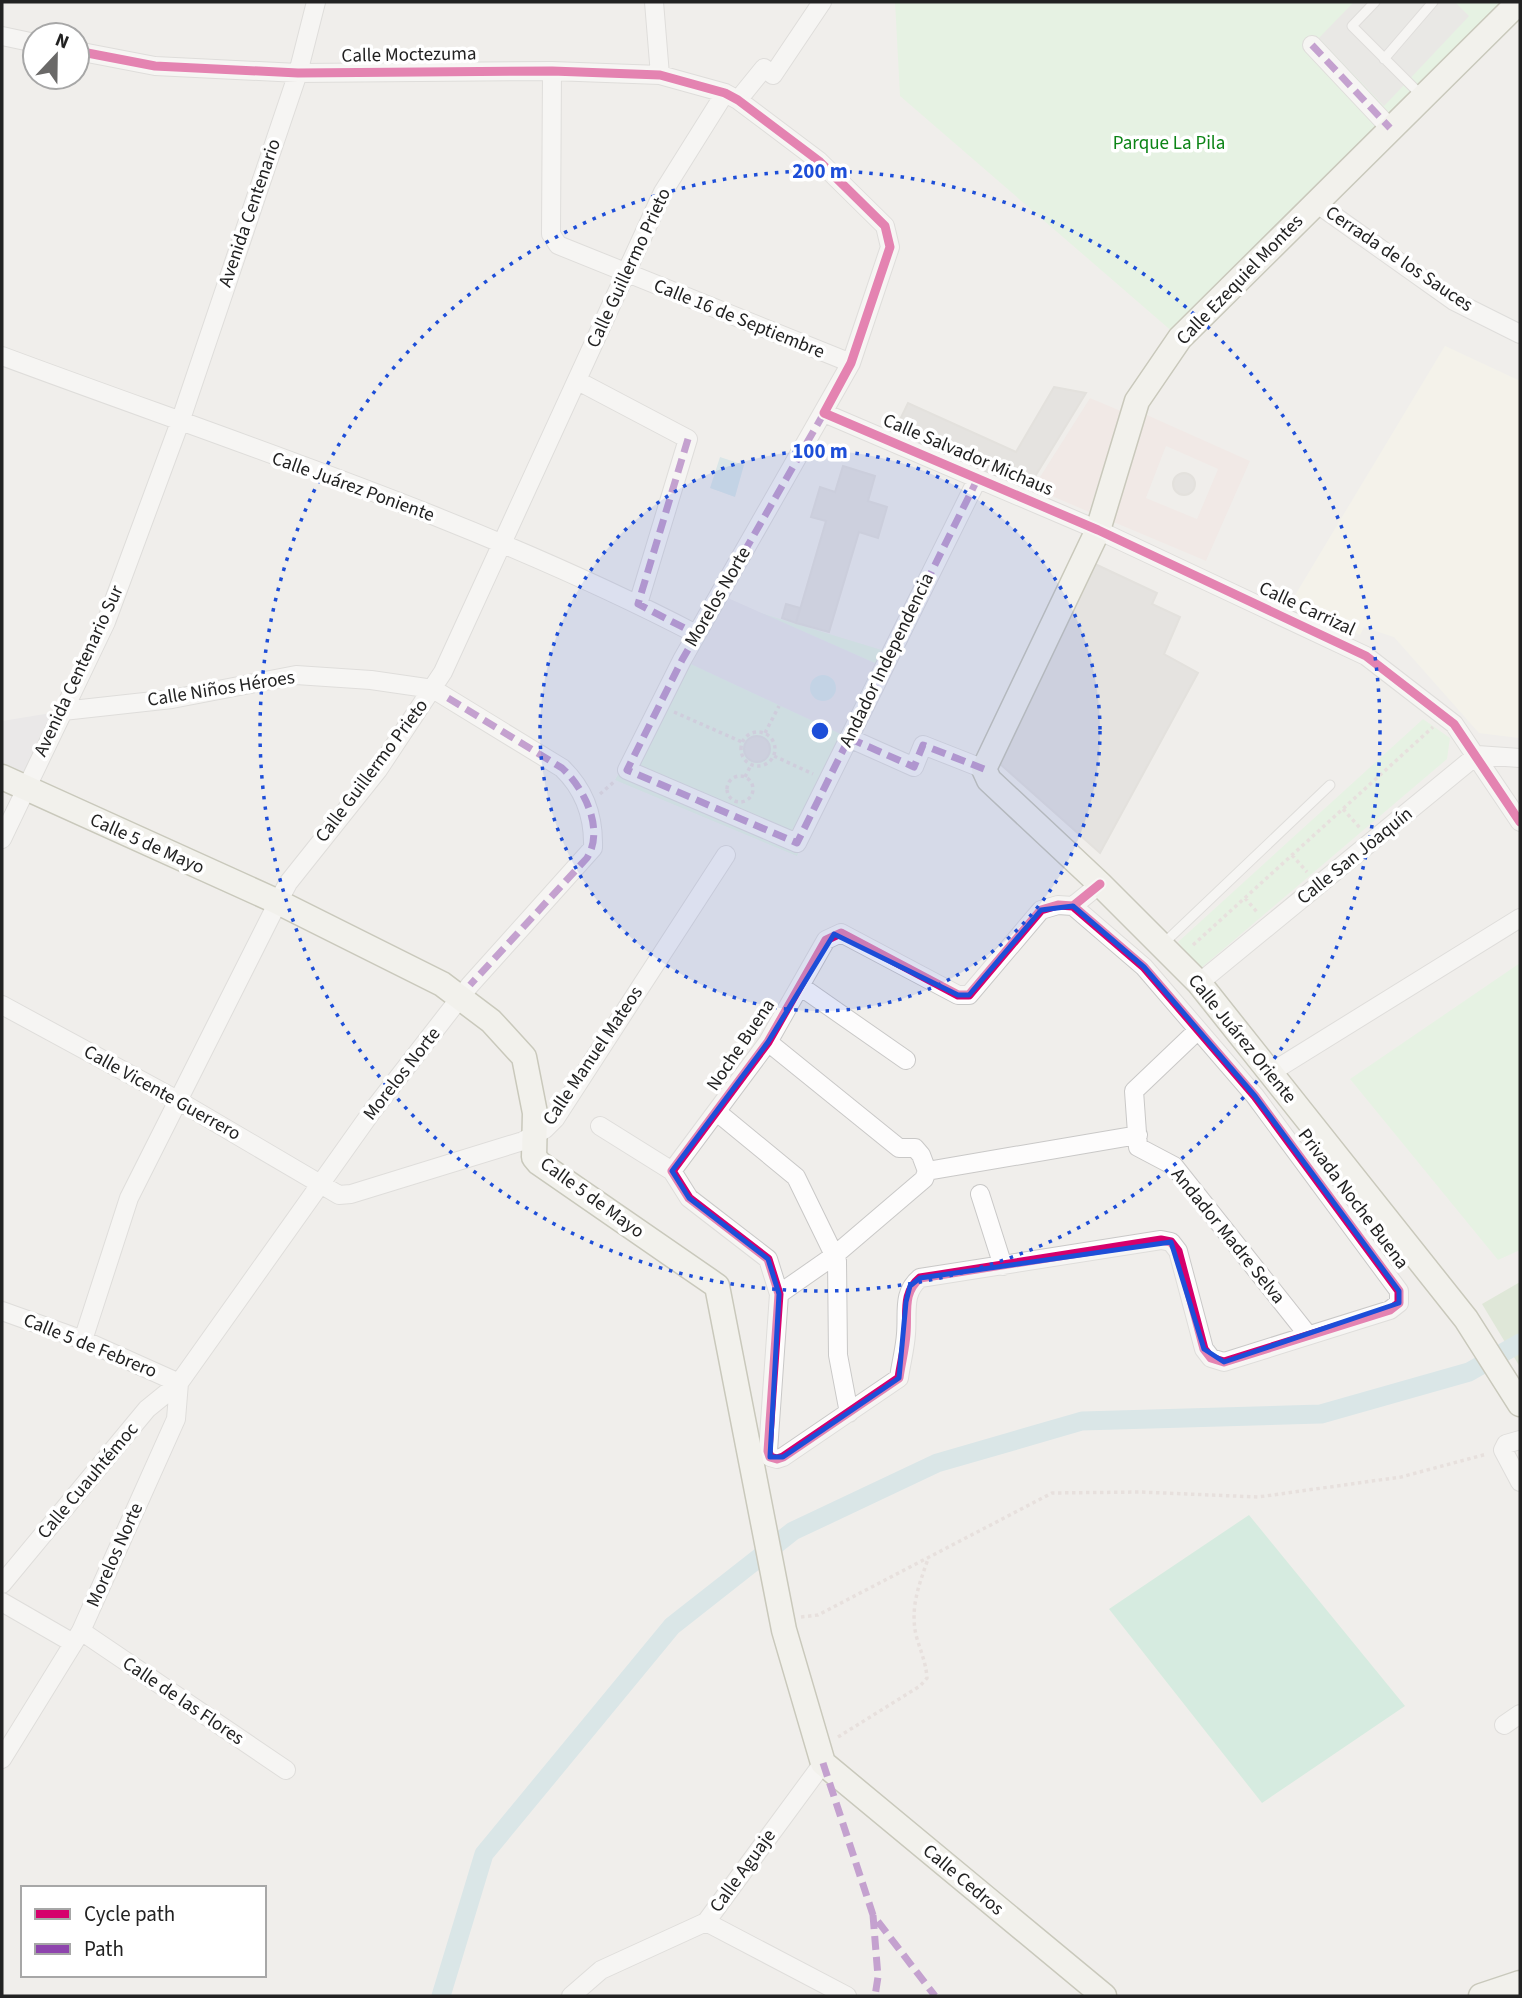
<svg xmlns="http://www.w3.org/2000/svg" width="1522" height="1998" font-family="'Source Sans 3',sans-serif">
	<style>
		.commercial { fill: #f1e3e1; fill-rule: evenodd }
		.education { fill: #f8f7e8 }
		.forest { fill: #cbdec1 }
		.park { fill: #daf5da }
		.pitch { fill: #b7e6d2 }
		.parking { fill: #e0dfde }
		.plaza { fill: #e2e1e5 }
		.water { fill: #bfdbe3 }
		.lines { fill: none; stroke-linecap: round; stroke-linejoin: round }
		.canal { stroke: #bfdbe3; stroke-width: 19 }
		.building { fill: #d7d4d2; stroke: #d3d0cc; stroke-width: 2 }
		.lane-casing { stroke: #c9c8c7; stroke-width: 11 }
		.street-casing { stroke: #c9c8c7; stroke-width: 20 }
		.secondary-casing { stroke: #999a82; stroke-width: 27 }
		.path { stroke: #dccecd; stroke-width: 3.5; stroke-dasharray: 3.5 3.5; stroke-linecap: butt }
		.lane { stroke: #fdfcfc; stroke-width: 9 }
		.street { stroke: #fdfcfc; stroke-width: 18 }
		.secondary { stroke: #f4f4ed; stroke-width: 24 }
		.quiet { stroke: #8e44ad; stroke-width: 7; stroke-dasharray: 14 7; stroke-linecap: butt }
		.cycleway-casing { stroke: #fff; stroke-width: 13 }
		.cycleway { stroke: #d6006c; stroke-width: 9 }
		.marked { fill: none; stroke: #1d4ed8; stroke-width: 5; stroke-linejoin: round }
		.ring { fill: none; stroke: #1d4ed8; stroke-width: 3.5; stroke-dasharray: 3.5 7 }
		.labels { text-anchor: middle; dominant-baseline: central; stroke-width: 7; stroke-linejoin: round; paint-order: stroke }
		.street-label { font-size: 19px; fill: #222; stroke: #fff }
		.park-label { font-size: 19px; fill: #0c8416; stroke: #fff }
		.centre { fill: #1d4ed8; stroke: #fff; stroke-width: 3.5 }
		.ring-label { font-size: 21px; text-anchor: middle; font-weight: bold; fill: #1d4ed8; stroke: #fff; stroke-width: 7; stroke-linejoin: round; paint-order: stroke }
	</style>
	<rect width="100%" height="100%" fill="#f0eeeb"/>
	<path class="commercial" d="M1090 398 1121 411 1089 512 1033 488Z
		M1147 415 1250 461 1206 561 1111 521ZM1166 446 1218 469 1197 519 1146 498Z"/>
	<path class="education" d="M1445 346 1520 381V738L1479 733 1394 637 1364 627 1360 635 1294 597Z"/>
	<path class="forest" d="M1520 1282V1367L1482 1304Z"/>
	<path class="park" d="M895 2H1507L1175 334 900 96Z
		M718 600 885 651 797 856 615 780Z
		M1423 719 1450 738 1447 759 1200 969 1178 942Z
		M1520 963V1250L1498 1260 1350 1079Z"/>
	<path class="pitch" d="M1249 1515 1405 1706 1262 1803 1109 1609Z"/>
	<path class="parking" d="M1354 2H1455L1469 16 1384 106 1319 38Z"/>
	<path class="plaza" d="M719 594 884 667 849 738 682 660Z
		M63 711 24 787 2 776V721Z"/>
	<path class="water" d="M720 457 744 465 735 497 710 488Z
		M810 688a13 13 0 1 1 26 0a13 13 0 1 1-26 0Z"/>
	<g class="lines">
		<path class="canal" d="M441 1996 484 1854 672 1626 793 1531 937 1463 1082 1421 1321 1414 1469 1372 1520 1343"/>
	</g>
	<path class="building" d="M1054 387 1086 393 1028 488 893 434 908 403 1016 452Z
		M843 466 875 476 868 501 887 507 878 538 859 532 829 632 796 623 826 521 811 517 820 487 835 492Z
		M1173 484a11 11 0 1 1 22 0a11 11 0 1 1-22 0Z
		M1095 564 1157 593 1152 604 1180 617 1164 654 1198 673 1100 853 999 763Z
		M786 604 800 608 796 623 782 618Z
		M744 749a13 13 0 1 1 26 0a13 13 0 1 1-26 0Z"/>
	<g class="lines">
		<g class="lane-casing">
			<path id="lane" d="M1375 2 1352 26 1421 95
				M1384 59 1433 2
				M1163 944 1330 785"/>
		</g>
		<g class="street-casing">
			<path id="street" d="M654 2 660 75
				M2 36 35 43
				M1312 45 1390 128
				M77 51 155 66 298 73 552 71 660 75 725 93 738 100 819 161 885 226 890 247 851 363 682 660 627 770 797 843 978 478
				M552 71 551 234 558 245 851 363
				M738 100 764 68 773 75 822 2
				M1316 203 1454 301 1520 334
				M2 356C233 442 477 520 696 634
				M578 381 688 439 638 604
				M824 413 1098 530 1366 656 1454 724 1520 822
				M849 738 914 767 923 745 984 769
				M2 839 106 622 180 422 298 73 316 2
				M1073 906 1144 967 1255 1096 1399 1291V1303L1390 1310 1224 1362 1211 1358 1204 1349 1178 1251 1171 1242 1161 1240 920 1278C902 1293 908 1312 906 1334 905 1349 901 1363 899 1378L783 1457 777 1459 770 1457 768 1451 779 1294 768 1259 689 1198 672 1171 768 1042 826 940 841 933 958 995H969L1041 910 1058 905 1073 906 1100 884
				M1199 983 1477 755 1520 758
				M800 986 906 1060
				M2 1005 179 1101 339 1195 351 1194 523 1141 545 1129 555 1119 726 855
				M1198 1030 1134 1091 1138 1147 1174 1166 1308 1335
				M768 1042 899 1148H915L921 1155 927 1171
				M1270 1073 1520 918
				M717 1112 796 1177 837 1261 838 1355 849 1413
				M600 1126 672 1171
				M927 1171 1138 1135
				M980 1194 1003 1266
				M779 1294 835 1255 924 1179 927 1171
				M2 1311 83 1340 179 1383
				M83 1340 129 1198 278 902 288 883 378 770 443 672 663 192 725 93
				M1520 1440 1506 1444 1503 1450 1520 1482
				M2 1584 147 1409 179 1383
				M2 1602 73 1643
				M81 1631 286 1770
				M1504 1725 1520 1714
				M2 1759 81 1631 176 1419 179 1383 373 1110 470 985 593 848C594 817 585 790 562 768L433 689 371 680 296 675 172 699 63 711
				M706 1922 847 1996
				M571 1996 601 1970 706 1922 823 1763"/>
		</g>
		<g class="secondary-casing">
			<path id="secondary" d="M1513 2V8L1180 338 1137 401 1098 530 984 769 989 780 1100 884 1199 983 1466 1319 1520 1404
				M2 777 278 902 442 984 491 1021 524 1057 535 1113 534 1157 539 1163 717 1286 784 1630 823 1763 1104 1996
				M1481 1996 1520 1983"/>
		</g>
		<path class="path" d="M674 712 742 742
			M741 749a17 17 0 1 1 34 0a17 17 0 1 1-34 0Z
			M765 733 779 706
			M774 756 813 774
			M727 789a13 13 0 1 1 26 0a13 13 0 1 1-26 0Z
			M745 777 751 765
			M600 794 615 781
			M1343 809 1360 828
			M1292 855 1307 872
			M1245 898 1257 912
			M1193 945 1433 727
			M801 1617 818 1615 1052 1493 1140 1492 1258 1497 1401 1477 1487 1454
			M838 1737 920 1686 927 1678C926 1662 920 1650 916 1635 910 1607 919 1585 928 1559"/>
		<use href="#lane" class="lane"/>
		<use href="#street" class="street"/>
		<use href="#secondary" class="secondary"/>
		<path class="quiet" d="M1312 45 1390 128
			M824 413 682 660 627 770 797 843 978 478
			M688 439 638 604 696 634
			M448 698 562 768C584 788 605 829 587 858L470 985
			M849 738 914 767 923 745 984 769
			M823 1763 873 1915 935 1996
			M873 1915 878 1977 875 1996"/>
		<g class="cycleway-casing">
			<path id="cycleway" d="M77 51 155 66 298 73 552 71 660 75 725 93 738 100 819 161 885 226 890 247 851 363 824 413 1098 530 1366 656 1454 724 1520 822
				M1073 906 1144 967 1255 1096 1399 1291V1303L1390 1310 1224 1362 1211 1358 1204 1349 1178 1251 1171 1242 1161 1240 920 1278C902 1293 908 1312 906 1334 905 1349 901 1363 899 1378L783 1457 777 1459 770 1457 768 1451 779 1294 768 1259 689 1198 672 1171 768 1042 826 940 841 933 958 995H969L1041 910 1058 905 1073 906 1100 884"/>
		</g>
		<use href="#cycleway" class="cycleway"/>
	</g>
	<path d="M0 0H1522V1998H0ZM1073 906 1144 967 1255 1096 1399 1291V1303L1224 1362 1204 1349 1171 1242 920 1278 910 1286 906 1302 899 1378 783 1457H770L779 1294 768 1259 689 1198 672 1171 768 1042 834 934 958 995H969L1041 910Z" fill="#f0eeeb" fill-opacity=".55" fill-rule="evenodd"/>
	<path class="marked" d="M1073 906 1144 967 1255 1096 1399 1291V1303L1224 1362 1204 1349 1171 1242 920 1278 910 1286 906 1302 899 1378 783 1457H770L779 1294 768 1259 689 1198 672 1171 768 1042 834 934 958 995H969L1041 910Z"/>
	<circle cx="820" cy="731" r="280" fill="#1d4ed8" fill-opacity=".12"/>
	<g class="ring">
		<circle cx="820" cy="731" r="280"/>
		<circle cx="820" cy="731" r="560"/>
	</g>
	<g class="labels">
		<g class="street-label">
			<text transform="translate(409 55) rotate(-1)">Calle Moctezuma</text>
			<text transform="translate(250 213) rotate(-71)">Avenida Centenario</text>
			<text transform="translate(1399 259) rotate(34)">Cerrada de los Sauces</text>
			<text transform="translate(629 268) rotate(-65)">Calle Guillermo Prieto</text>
			<text transform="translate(1240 280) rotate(-46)">Calle Ezequiel Montes</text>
			<text transform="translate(739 319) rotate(22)">Calle 16 de Septiembre</text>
			<text transform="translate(968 455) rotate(23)">Calle Salvador Michaus</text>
			<text transform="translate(353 487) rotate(20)">Calle Juárez Poniente</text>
			<text transform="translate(718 597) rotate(-60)">Morelos Norte</text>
			<text transform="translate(1307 609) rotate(25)">Calle Carrizal</text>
			<text transform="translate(887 660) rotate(-64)">Andador Independencia</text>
			<text transform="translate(79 671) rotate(-65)">Avenida Centenario Sur</text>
			<text transform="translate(221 689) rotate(-9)">Calle Niños Héroes</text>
			<text transform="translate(372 771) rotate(-53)">Calle Guillermo Prieto</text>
			<text transform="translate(147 844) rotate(24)">Calle 5 de Mayo</text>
			<text transform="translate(1355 856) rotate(-39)">Calle San Joaquín</text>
			<text transform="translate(1242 1039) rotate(51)">Calle Juárez Oriente</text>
			<text transform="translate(741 1045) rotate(-56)">Noche Buena</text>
			<text transform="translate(593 1056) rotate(-56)">Calle Manuel Mateos</text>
			<text transform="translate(402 1074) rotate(-52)">Morelos Norte</text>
			<text transform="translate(162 1093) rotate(29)">Calle Vicente Guerrero</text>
			<text transform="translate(592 1198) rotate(36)">Calle 5 de Mayo</text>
			<text transform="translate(1353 1199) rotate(53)">Privada Noche Buena</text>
			<text transform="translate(1228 1236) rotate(51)">Andador Madre Selva</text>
			<text transform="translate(90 1346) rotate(22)">Calle 5 de Febrero</text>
			<text transform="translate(88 1481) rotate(-50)">Calle Cuauhtémoc</text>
			<text transform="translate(115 1555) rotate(-66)">Morelos Norte</text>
			<text transform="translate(183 1701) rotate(34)">Calle de las Flores</text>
			<text transform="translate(743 1871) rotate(-54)">Calle Aguaje</text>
			<text transform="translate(963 1880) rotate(40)">Calle Cedros</text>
		</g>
		<g class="park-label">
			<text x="1169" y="143">Parque La Pila</text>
		</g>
	</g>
	<circle cx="820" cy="731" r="10" class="centre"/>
	<g class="ring-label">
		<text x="820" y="178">200 m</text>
		<text x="820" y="458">100 m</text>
	</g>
	<rect width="1522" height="1998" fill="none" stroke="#222222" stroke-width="7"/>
	<rect x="21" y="1886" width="245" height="91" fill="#ffffff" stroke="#a7a7a7" stroke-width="2"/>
	<rect x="35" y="1909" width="35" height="10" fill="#d6006c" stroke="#a7a7a7" stroke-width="2"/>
	<text x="84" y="1921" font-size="21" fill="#222222">Cycle path</text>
	<rect x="35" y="1944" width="35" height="10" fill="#8e44ad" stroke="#a7a7a7" stroke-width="2"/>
	<text x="84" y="1956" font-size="21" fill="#222222">Path</text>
	<g transform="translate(56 56) rotate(22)"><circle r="33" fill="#ffffff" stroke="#a7a7a7" stroke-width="2"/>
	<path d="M0-5L12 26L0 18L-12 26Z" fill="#6a6968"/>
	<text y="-10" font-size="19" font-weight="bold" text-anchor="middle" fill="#222222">N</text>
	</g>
</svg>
